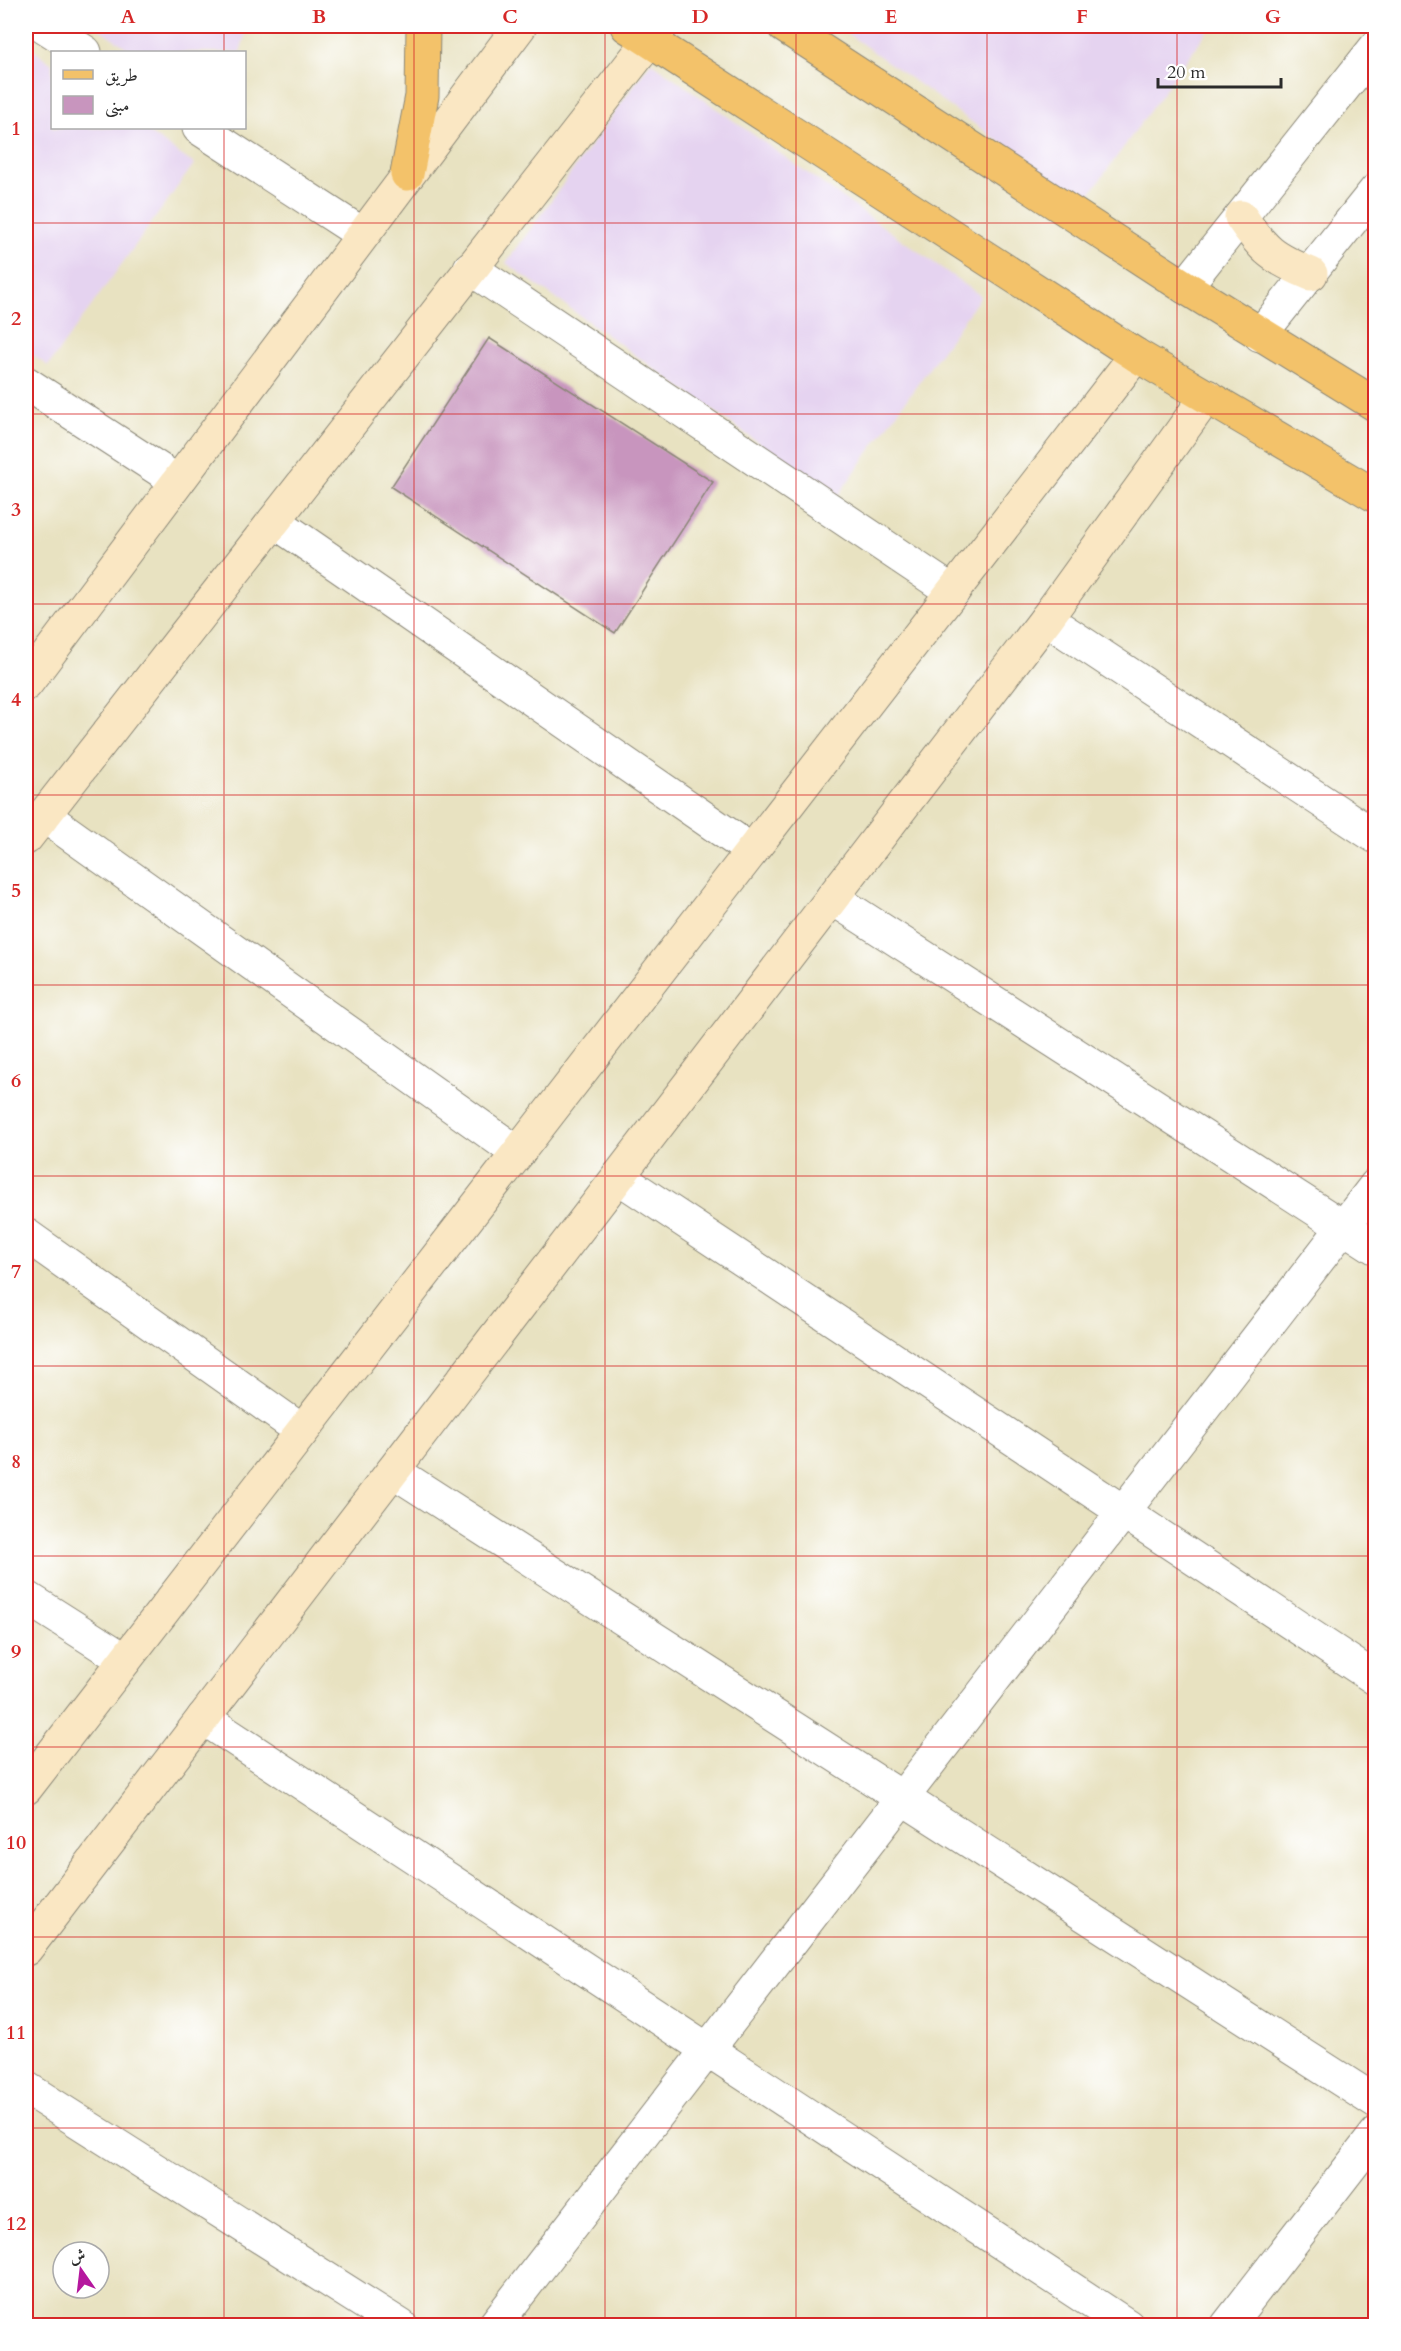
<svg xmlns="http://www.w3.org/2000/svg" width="1401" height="2351" font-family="Cardo,Amiri,serif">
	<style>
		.built { fill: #e5d3f0 }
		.building { fill: #c895be }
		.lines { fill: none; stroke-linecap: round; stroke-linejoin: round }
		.street-casing { stroke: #8a8676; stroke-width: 35 }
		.secondary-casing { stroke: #8a8676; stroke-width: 35 }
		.primary-casing { stroke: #8a8676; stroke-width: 35 }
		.street { stroke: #fff; stroke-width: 33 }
		.secondary { stroke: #fae7c3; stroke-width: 33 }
		.primary { stroke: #f3c26a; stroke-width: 33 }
		.grid { fill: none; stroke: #d62828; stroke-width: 1.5; stroke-opacity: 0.55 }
		.neatline { fill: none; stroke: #d62828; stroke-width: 2 }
		.grid-label { font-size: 20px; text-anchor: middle; font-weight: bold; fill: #d62828 }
	</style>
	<rect width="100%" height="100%" fill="#fff"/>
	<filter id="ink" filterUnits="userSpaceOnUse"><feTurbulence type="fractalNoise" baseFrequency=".0167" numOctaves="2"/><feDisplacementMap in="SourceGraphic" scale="12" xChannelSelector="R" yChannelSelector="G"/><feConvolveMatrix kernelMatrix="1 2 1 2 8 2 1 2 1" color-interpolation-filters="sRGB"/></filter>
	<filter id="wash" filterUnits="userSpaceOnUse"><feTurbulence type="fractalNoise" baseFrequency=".008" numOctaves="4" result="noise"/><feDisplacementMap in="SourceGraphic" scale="24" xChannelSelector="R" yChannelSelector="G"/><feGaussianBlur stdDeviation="1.35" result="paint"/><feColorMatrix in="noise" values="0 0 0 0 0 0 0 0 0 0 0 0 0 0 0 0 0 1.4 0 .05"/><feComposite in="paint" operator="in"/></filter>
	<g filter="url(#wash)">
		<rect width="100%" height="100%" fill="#e8e2c1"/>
		<path class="built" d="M95 26H248L240 52H133Z
			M837 26H1211L1084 202Z
			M26 44 52 64V128H142L194 164 48 366 26 350Z
			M651 62 981 296 836 498 506 263Z"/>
		<g id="blocks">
			<path class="building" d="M489 338 713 482 615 633 391 487Z"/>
		</g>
	</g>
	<g filter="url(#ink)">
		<use href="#blocks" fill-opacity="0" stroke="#8a8676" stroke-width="1.5"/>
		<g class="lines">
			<g class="street-casing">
				<path id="street" d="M44 26 85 52
					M199 128 362 234
					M470 268 953 592
					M1185 287 1376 47
					M1260 335 1376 190
					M26 383 177 481
					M274 521 752 851
					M1046 619 1376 837
					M43 815 518 1153
					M832 898 1376 1248
					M618 1177 1376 1679
					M26 1235 302 1431
					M393 1471 1376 2102
					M26 1597 125 1660
					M203 1718 1128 2326
					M26 2088 401 2326
					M494 2326 1376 1185
					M1227 2326 1376 2134"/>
			</g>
			<g class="secondary-casing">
				<path id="secondary" d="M1241 217C1264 251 1273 258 1311 274
					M26 684 520 26
					M26 838 661 26
					M26 1788 1136 355
					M26 1949 1046 619 1207 396"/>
			</g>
			<g class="primary-casing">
				<path id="primary" d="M627 26 1136 355 1376 496
					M784 26 1185 287 1376 405
					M407 174 422 96 423 26"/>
			</g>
			<use href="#street" class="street"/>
			<use href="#secondary" class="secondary"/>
			<use href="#primary" class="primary"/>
		</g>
	</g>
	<path class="grid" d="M224 26V52M414 26V2326M605 26V2326M796 26V2326M987 26V2326M1177 26V2326M224 128V2326M26 223H1376M26 414H1376M26 604H1376M26 795H1376M26 985H1376M26 1176H1376M26 1366H1376M26 1556H1376M26 1747H1376M26 1937H1376M26 2128H1376"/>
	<rect width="1401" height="2351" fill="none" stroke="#fff" stroke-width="66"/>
	<rect x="51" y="51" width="195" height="78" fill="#ffffff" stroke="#aaaaaa" stroke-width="1.5"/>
	<rect x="63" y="70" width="30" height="9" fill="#f3c26a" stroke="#aaaaaa" stroke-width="1.5"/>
	<text x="105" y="81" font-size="18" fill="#2b2b2b">طريق</text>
	<rect x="63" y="96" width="30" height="18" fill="#c895be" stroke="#aaaaaa" stroke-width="1.5"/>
	<text x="105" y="111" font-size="18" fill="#2b2b2b">مبنى</text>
	<g transform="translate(81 2270) rotate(346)"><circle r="28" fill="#ffffff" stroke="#aaaaaa" stroke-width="1.5"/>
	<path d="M0-4.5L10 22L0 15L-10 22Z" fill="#b5179e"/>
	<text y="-9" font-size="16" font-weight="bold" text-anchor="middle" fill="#2b2b2b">ش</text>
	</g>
	<path d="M1158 78v9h123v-9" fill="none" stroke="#2b2b2b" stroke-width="3"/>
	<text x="1167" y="78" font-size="18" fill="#2b2b2b" stroke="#ffffff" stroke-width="4.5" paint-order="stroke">20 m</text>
	<rect x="33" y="33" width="1335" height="2285" class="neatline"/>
	<g class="grid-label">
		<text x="128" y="23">A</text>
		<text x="319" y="23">B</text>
		<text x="510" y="23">C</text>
		<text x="700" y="23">D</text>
		<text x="891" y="23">E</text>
		<text x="1082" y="23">F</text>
		<text x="1273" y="23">G</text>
		<text x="16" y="135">1</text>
		<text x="16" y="325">2</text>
		<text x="16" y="516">3</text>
		<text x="16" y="706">4</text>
		<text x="16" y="897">5</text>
		<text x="16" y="1087">6</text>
		<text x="16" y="1278">7</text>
		<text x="16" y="1468">8</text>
		<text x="16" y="1658">9</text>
		<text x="16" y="1849">10</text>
		<text x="16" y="2039">11</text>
		<text x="16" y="2230">12</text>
	</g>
</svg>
